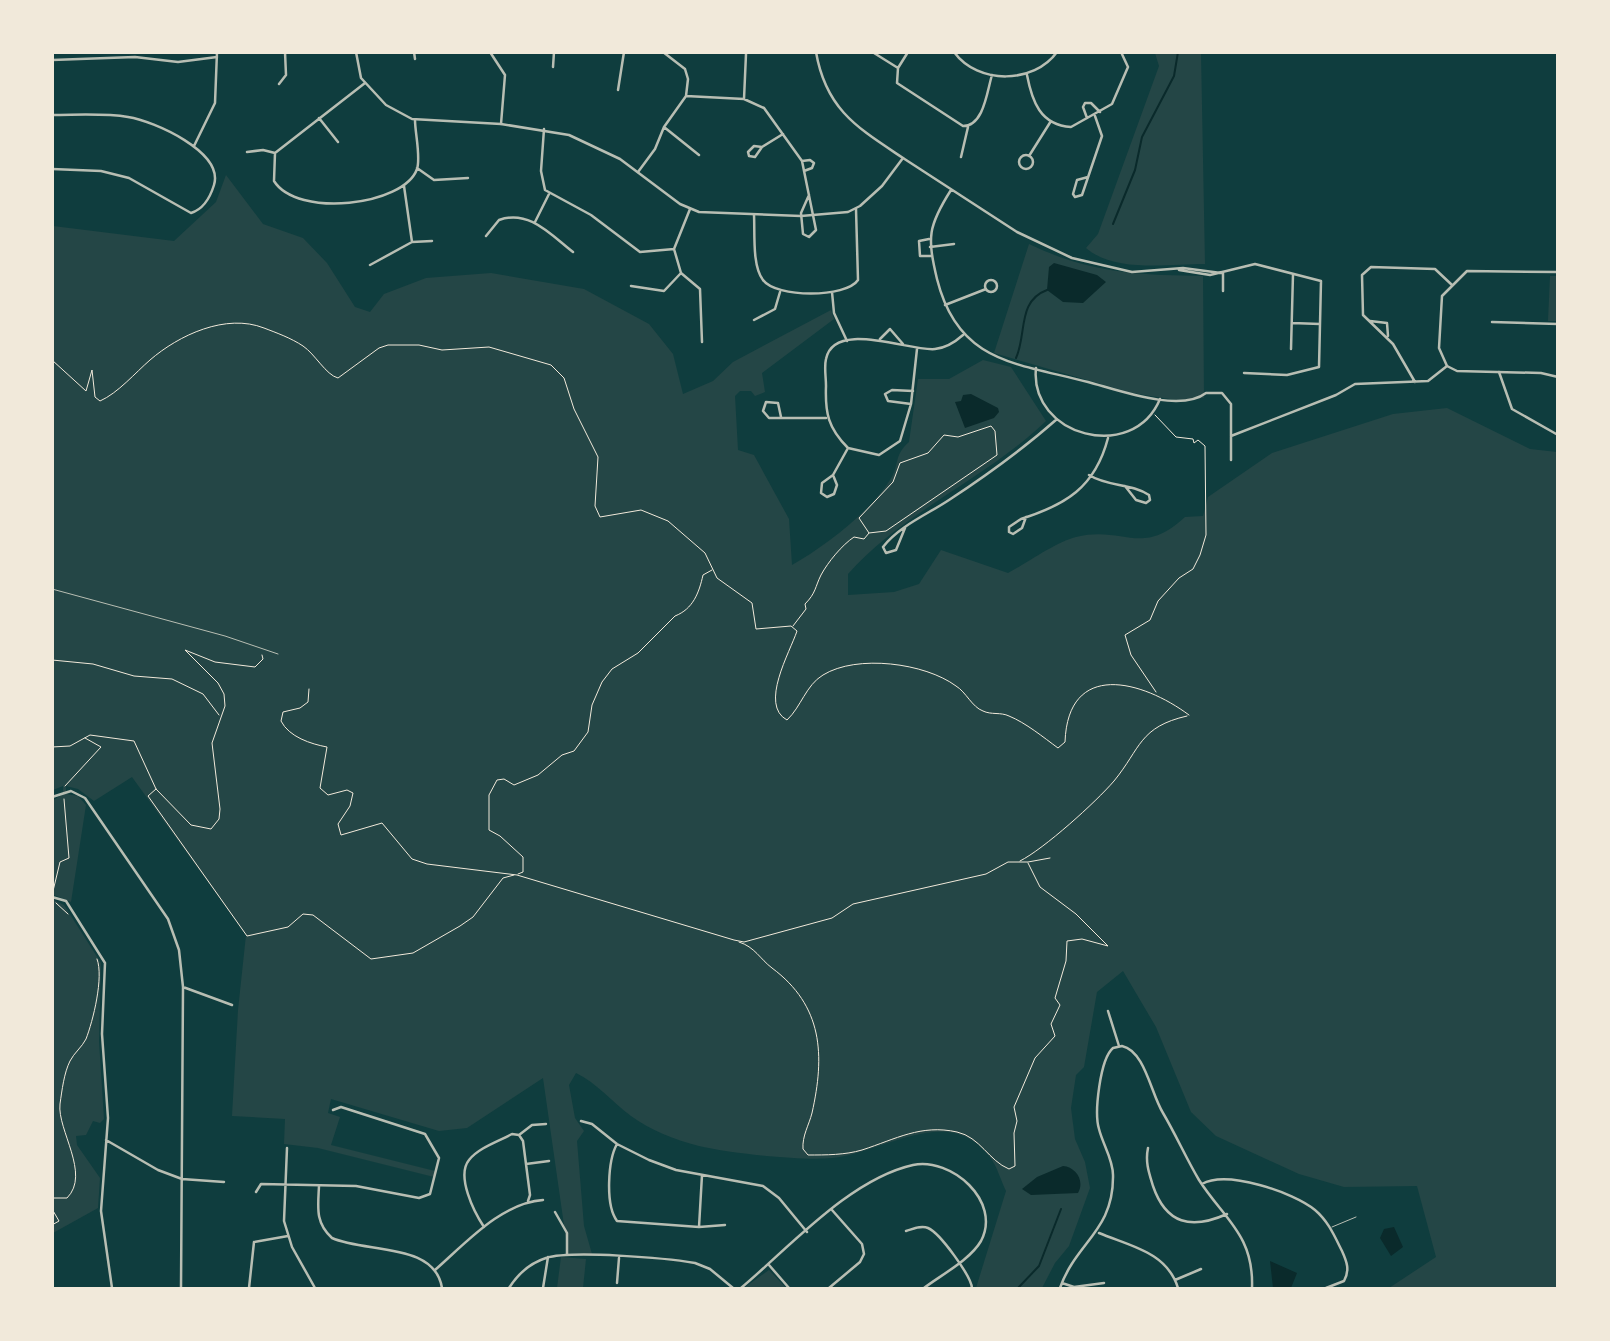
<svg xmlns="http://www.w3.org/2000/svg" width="1610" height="1341" font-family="Jost,sans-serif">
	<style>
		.green { fill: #244646 }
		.water { fill: #0a2a2b }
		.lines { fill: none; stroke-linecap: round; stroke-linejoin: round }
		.stream { stroke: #0a2a2b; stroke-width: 2 }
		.path { stroke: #f1e9da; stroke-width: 1 }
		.service { stroke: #b8beb3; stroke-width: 1 }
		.minor { stroke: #b8beb3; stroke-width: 2.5 }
		.tertiary { stroke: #b8beb3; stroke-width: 2.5 }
	</style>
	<rect width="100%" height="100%" fill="#0f3d3e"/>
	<path class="green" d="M1155 53H1201L1205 264C1168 264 1115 273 1086 248L1098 234 1159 66Z
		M226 175 263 224 303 238 327 263 355 307 370 312 384 294 426 278 491 273 584 289 649 324 673 354 683 394 713 381 733 362 831 310 834 319 762 373 765 392 755 396 751 391H740L735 396 738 450 754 455 789 519 792 565C824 547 870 512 890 480 900 465 893 456 909 442L918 379H949L983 360 1011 367 1046 421C986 479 904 511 848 574V595L894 592 919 584 941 550 1008 573C1027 563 1056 542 1076 537 1124 525 1141 558 1185 517L1203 516 1208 497 1272 453 1393 414 1447 408 1530 449 1557 452V1288H1389L1436 1257 1417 1186 1344 1187 1299 1174 1216 1136 1191 1112 1156 1027 1123 971 1097 992 1084 1067 1076 1075 1071 1108 1075 1139 1085 1162 1090 1188 1069 1246 1055 1263 1042 1288H976L1006 1191C1001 1181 997 1166 990 1157 949 1102 883 1153 832 1158 802 1161 728 1153 699 1146 675 1140 650 1130 631 1116 613 1103 596 1082 576 1073L569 1085 575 1118 584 1131 577 1141 584 1226 592 1254 568 1253 543 1078 467 1128 439 1131 331 1099 328 1113 340 1117 331 1145 435 1171 434 1177 318 1148 284 1144 285 1119 232 1116 238 1010 246 935 132 777 94 801 78 789 66 786V794L78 796 86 805 71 902 54 895V900L64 905 101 963 99 1041 104 1119 100 1123 93 1121 86 1135 76 1136 77 1145 100 1178 98 1208 53 1233 52 801 63 794V786L53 790V226L174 241 216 202Z
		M1029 244C1089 273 1137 275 1203 276L1204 398 1176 400 1132 393 994 353Z
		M1550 276H1557V321H1548Z
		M561 1257 586 1259 583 1288H557Z
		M769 1270 786 1288H744Z"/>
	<path class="water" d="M1054 263 1097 275 1106 282 1083 303 1063 302 1047 290 1049 267Z
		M971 394 998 408 999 412 994 418 965 428 955 402 961 401 963 395Z
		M1063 1166C1076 1167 1085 1181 1078 1193L1031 1195 1022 1189 1037 1177Z
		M1394 1227 1403 1247 1391 1256 1380 1238 1384 1229Z
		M1270 1261 1297 1273 1291 1288H1273Z"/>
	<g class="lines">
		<path class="stream" d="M1113 224 1135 170 1142 137 1174 76 1178 52
			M1016 358C1027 334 1017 301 1047 290
			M1018 1288 1039 1266 1061 1209"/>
		<path class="path" d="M52 360 86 391 92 370 95 397 100 401C118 393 135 373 150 360 179 335 226 313 264 328 277 333 291 338 303 346 315 354 326 375 338 378L379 348 388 345H419L442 350 489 347 551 365 564 378 574 409 598 457 595 506 600 517 641 510 668 521 705 553 717 578 752 603 756 629 791 626 797 631C790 652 759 705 787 720 801 707 806 685 823 675 857 654 925 663 956 686 966 692 972 707 983 711 991 715 1001 712 1009 716 1026 723 1043 737 1058 748L1065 742C1068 660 1142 680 1189 715
			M1155 415 1176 437 1193 439 1194 443 1198 440 1205 446 1206 535 1200 555 1193 569 1179 578 1158 601 1150 620 1125 635 1131 655 1156 692
			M793 626 806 609 805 604C816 593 815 587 821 575 828 562 842 545 854 537L864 539 869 533 859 518 893 482 900 463 928 453 944 435 958 437 991 426 995 431 997 455 886 531 869 533
			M52 660 93 664 134 676 172 679 203 694 219 715
			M309 689 308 702 300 708 283 712 281 721C289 737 311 744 327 747L320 788 328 795 347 790 353 793 350 806 338 824 341 835 382 823 412 859 427 864 517 875 734 940 744 942 832 918 853 904 986 874 1008 862H1028L1050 858
			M52 747 70 746 90 735 134 741 156 789 191 825 211 829 219 819 220 809 212 743 225 706 224 694 218 683 185 650 215 662 255 667 263 659 262 655
			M65 786 101 747 85 738
			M156 789 148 796 247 936 288 927 303 914 313 915 371 959 413 953 460 926 473 917 503 878 514 875
			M1020 861C1044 849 1096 802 1114 781 1141 748 1139 727 1187 716
			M518 874 523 872V857L500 836 489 830V795L497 780 504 779 514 785 538 775 562 755 574 751 588 732 592 705 602 682 612 669 638 653 675 616C693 609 699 593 703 575L712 570
			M53 891 60 862 69 858 64 799
			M56 903 68 914
			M739 942C755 947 760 959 772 968 823 1006 825 1055 812 1113 809 1125 802 1136 803 1149L808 1155C826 1155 845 1155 862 1150 896 1139 921 1124 957 1132 980 1137 989 1161 1009 1169L1015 1166 1014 1133 1017 1121 1014 1107 1035 1058 1055 1036 1051 1024 1060 1005 1055 998 1066 961 1067 941 1082 939 1108 946 1076 914 1040 887 1028 863
			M52 960V966
			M52 1198H67C91 1174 57 1130 60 1104 62 1090 64 1073 70 1061 74 1053 82 1047 86 1039 93 1021 104 977 97 959
			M52 1209 59 1221 52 1225"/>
		<path class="service" d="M52 589 225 636 278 654
			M1332 1227 1356 1217"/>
		<path class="minor" d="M414 52 415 59
			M490 52 505 75 501 124
			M908 52 898 68 897 83 963 126C984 126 987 91 992 75
			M954 52C978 85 1034 84 1057 52
			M874 53 898 68
			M52 60 135 57 178 62 217 57
			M553 67 554 52
			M1027 75C1032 101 1040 125 1071 127L1112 104 1128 67 1121 52
			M365 83 275 153 274 181C297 218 404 206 417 169 421 157 415 133 415 120
			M279 84 286 75 285 52
			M618 90 624 52
			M686 96 744 99 764 108 802 161 816 230 809 237 803 234 801 213 809 195
			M744 99 746 54
			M52 115C77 115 104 113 128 117 154 121 224 152 214 185 210 198 204 209 191 213L129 178 101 171 52 169
			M319 118 338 142
			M1087 118 1083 107 1085 103H1091L1100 112
			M664 127 699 155
			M544 129 541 171 545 190 591 215 640 252 674 249 690 209
			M194 146 215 103 217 52
			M762 147 754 146 748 152 749 156 755 157 762 147 783 134
			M247 152 263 150 275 153
			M1019 162a7 7 0 1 1 14 0a7 7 0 1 1-14 0Z
			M1029 156 1051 121
			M961 157 968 127
			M903 158 1017 232 1072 258 1132 272 1183 268 1221 273
			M802 161 810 160 814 163 812 168 804 171
			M417 168 434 180 468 178
			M638 172 655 149 664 127 686 96 688 79 685 69 663 52
			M1088 177 1077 180 1073 194 1075 197 1082 195 1102 136 1095 116
			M404 186 412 242
			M951 190C928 226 927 237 937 279 958 363 1016 363 1088 382 1118 390 1180 413 1206 393H1222L1231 404V460
			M754 215C755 233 752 266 763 280 776 298 846 298 858 280L856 209
			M535 222 549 194
			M486 236 499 220C529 209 551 235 573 252
			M929 239 919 241 920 256H932
			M930 247 954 244
			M674 249 681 273
			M370 265 412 242 432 241
			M1179 270 1210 275 1255 264 1321 281 1319 367 1287 375 1244 373
			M681 273 700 289 702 342
			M985 286a6 6 0 1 1 12 0a6 6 0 1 1-12 0Z
			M631 286 664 291 681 273
			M1223 291V272
			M832 292 834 313 847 341
			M945 305 986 289
			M754 320 775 309 780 292
			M1370 321 1387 323 1388 336
			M1492 322 1558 324
			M1292 323 1320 324
			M880 339 890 329 903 344
			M917 349 911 404 900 441 879 455 848 448C828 428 825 413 826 386 826 377 824 367 826 359 834 319 911 352 935 349 946 348 954 343 963 335
			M1291 349 1293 274
			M1036 368C1029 436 1133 464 1160 399
			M1499 372 1512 409 1558 435
			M1415 382 1393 344 1363 315 1362 275 1371 267 1435 269 1452 285
			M911 404 888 401 885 394 892 390 913 391
			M781 417 778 403 766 402 763 411 769 418H826
			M1231 436 1336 395 1355 384 1428 381 1447 366
			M833 475 837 485 834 494 827 497 821 493 822 483 833 475 848 448
			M1089 475C1108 487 1131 483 1149 495L1150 500 1146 503 1136 500 1125 486
			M1026 517 1022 528 1013 534 1009 532V527L1021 519C1065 505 1095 488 1108 438
			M905 528 896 550 886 553 883 547C899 526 928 514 949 500 987 475 1023 449 1057 419
			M52 797 71 791 85 798 168 919 179 950 183 987 181 1288
			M52 897 66 901 105 963 102 1034 108 1118 101 1211 112 1288
			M183 987 232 1005
			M1108 1011 1119 1046
			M581 1121 592 1124 617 1144 649 1160 676 1170 763 1186 779 1198 807 1232
			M519 1135 532 1125 546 1124
			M106 1140 158 1170 182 1179 224 1182
			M617 1144C608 1160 605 1205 617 1221L699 1227 725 1225
			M287 1148 284 1221 292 1247 315 1288
			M1148 1148C1145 1162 1149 1173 1153 1186 1166 1224 1191 1230 1227 1214
			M526 1164 549 1161
			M1202 1184C1227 1170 1293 1192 1315 1210 1328 1221 1334 1235 1342 1251 1347 1262 1350 1270 1344 1281L1326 1288
			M319 1186C318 1207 315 1223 332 1238 365 1253 435 1242 442 1288
			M256 1192 261 1184 356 1186 419 1198 430 1194 439 1158 425 1134 341 1107 333 1110
			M555 1212 567 1233V1255
			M484 1227C474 1212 456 1176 469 1160 478 1148 499 1141 512 1134L519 1135 523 1141 530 1195 528 1201
			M699 1227 702 1175
			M906 1231C913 1229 921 1225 928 1228 940 1233 971 1276 972 1288
			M1099 1233C1130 1246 1167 1252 1178 1288
			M769 1265 789 1288
			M435 1270C466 1243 501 1203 543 1200
			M1175 1280 1201 1269
			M617 1283 619 1258
			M1062 1283 1074 1287 1104 1283
			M249 1288 254 1242 288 1236
			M509 1288C518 1274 530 1263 546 1258 571 1250 666 1258 695 1263L710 1269 733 1288
			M543 1288 548 1257
			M741 1288C790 1247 850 1179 913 1165 951 1157 1002 1201 981 1241 970 1260 941 1275 924 1288
			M829 1288 860 1262 864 1254 862 1244 832 1210
			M1060 1288C1076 1242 1114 1231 1113 1175 1113 1159 1103 1145 1099 1129 1094 1113 1100 1059 1113 1048L1122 1046C1145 1051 1151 1094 1163 1113 1176 1135 1186 1158 1199 1180 1224 1219 1254 1235 1252 1288"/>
		<path class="tertiary" d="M356 52 361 78 386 105 412 119 501 124 569 135 620 159 680 204 699 212 801 216 848 212 860 206 882 186 903 158C858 128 826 110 816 52
			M1558 272 1467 271 1442 296 1439 348 1447 366 1457 371 1541 373 1558 377"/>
	</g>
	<rect width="1610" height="1341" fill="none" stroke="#f1e9da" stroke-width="108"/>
</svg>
